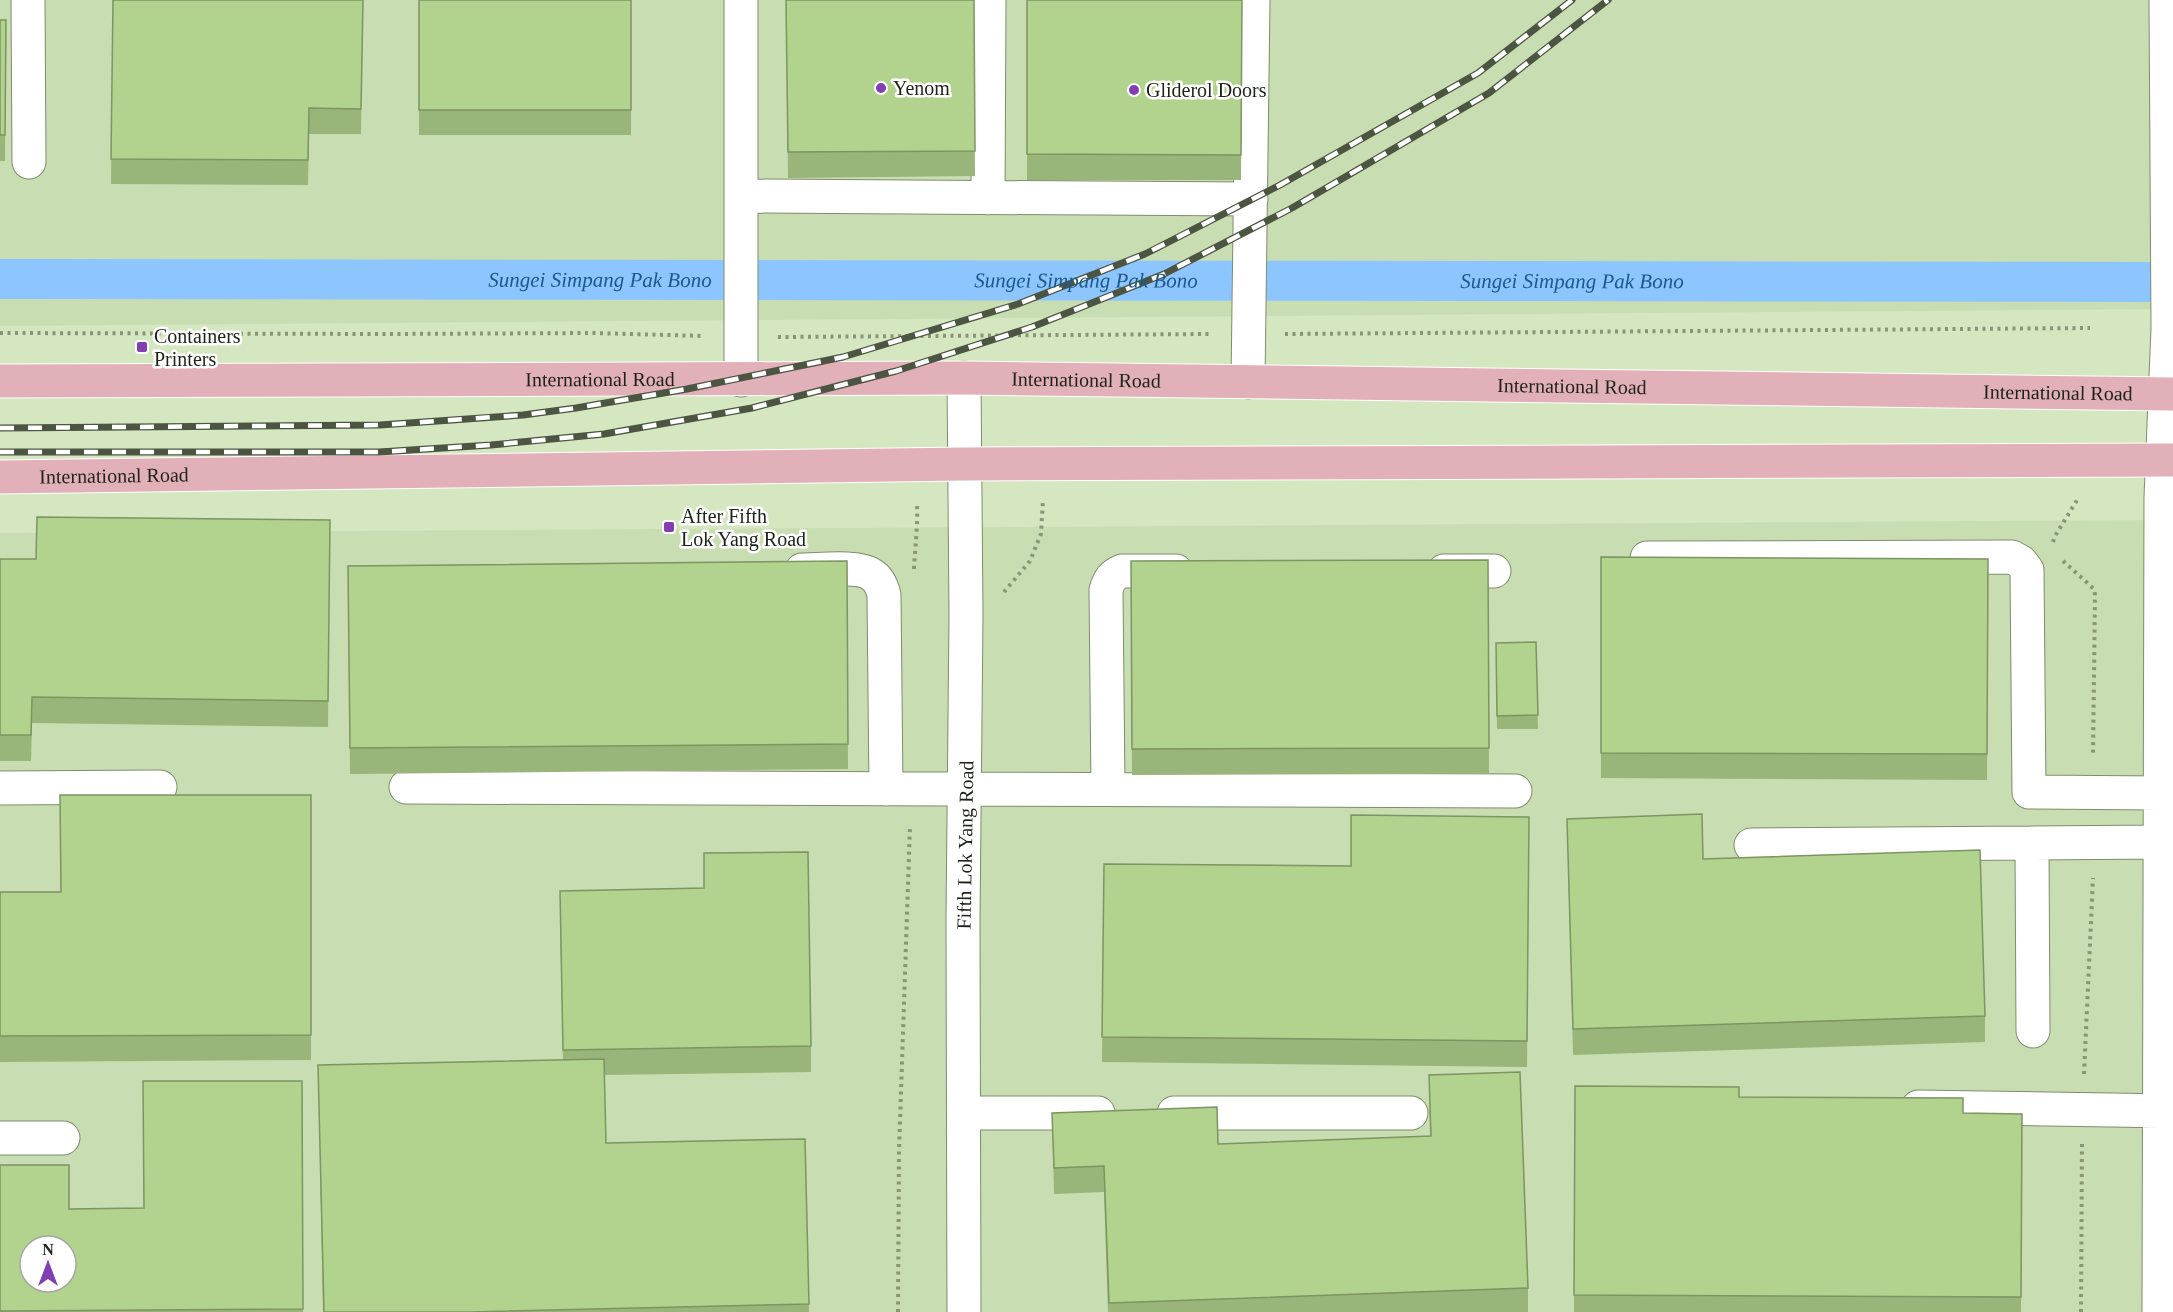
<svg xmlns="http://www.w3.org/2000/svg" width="2173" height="1312" font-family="'Times New Roman',serif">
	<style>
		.built { fill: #c8ddb1; fill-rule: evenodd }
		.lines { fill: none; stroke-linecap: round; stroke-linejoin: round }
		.canal { stroke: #8dc6fe; stroke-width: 40 }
		.minor-casing { stroke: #7d8e6b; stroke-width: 35 }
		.major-casing { stroke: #fff; stroke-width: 35 }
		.path { stroke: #889579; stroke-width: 4; stroke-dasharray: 3 4.5; stroke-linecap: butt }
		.minor { stroke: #fff; stroke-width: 33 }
		.major { stroke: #e2b0b9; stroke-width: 33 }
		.rail-casing { stroke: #4c5541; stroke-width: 7 }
		.rail { stroke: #fff; stroke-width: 4.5; stroke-dasharray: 14; stroke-linecap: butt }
		.wall { fill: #99b579 }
		.building { fill: #b2d38d; stroke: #7d9463; stroke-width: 1.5; fill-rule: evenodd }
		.poi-dot { fill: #833eb2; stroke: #fff; stroke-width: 2 }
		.labels { text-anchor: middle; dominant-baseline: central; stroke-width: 5; stroke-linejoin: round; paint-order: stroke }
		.poi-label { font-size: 20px; fill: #1d2315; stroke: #fff; text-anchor: start }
		.street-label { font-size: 20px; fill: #1d2315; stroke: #fff }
		.water-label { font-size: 21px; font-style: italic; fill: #1c588c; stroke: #fff }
	</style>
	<rect width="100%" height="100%" fill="#d5e7c1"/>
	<path class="built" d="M0 0H2173V309L0 326Z
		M2173 520V1312H0V533ZM30 1246H66V1282H30Z"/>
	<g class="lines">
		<path class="canal" id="s1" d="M0 279 2173 282"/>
		<g class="minor-casing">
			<path id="minor" d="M28 0 29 162
				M741 0V380
				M741 196 1251 199
				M988 198 989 0
				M964 378 966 615 963 920 964 1312
				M1248 382 1253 0
				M1647 558 2012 557 2021 562 2027 570 2029 792 2160 793
				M802 570C819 570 859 565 872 575 879 579 882 587 884 595L886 789
				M1444 571H1494
				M406 787 1515 791
				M0 788 160 787
				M1108 789 1106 590C1109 580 1112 575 1122 571H1176
				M2032 843 2033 1031
				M1751 845 2160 842
				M1918 1107 2173 1111
				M965 1113H1098
				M1174 1113H1411
				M0 1138H63
				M2159 1312 2161 497 2168 329 2166 0"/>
		</g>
		<g class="major-casing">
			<g id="major">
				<path id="s2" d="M0 381 964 378 2173 394"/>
				<path id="s3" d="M0 477 965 464 2173 460"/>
			</g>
		</g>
		<path class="path" d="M0 333 383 334 593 333 704 336
			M1285 334 2090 328
			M778 337 1211 334
			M2053 542 2055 536 2079 497
			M2063 561 2094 589 2095 595 2093 756
			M914 569C915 547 918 526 917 504H916
			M1004 592 1030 561 1041 534 1043 500
			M2084 1074 2093 878
			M898 1312 899 1151 910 826
			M2081 1312 2082 1144"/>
		<use href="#minor" class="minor"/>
		<use href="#major" class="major"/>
		<g class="rail-casing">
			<path id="rail" d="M0 428 380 425 523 415 576 408 687 389 843 357 1018 304 1145 254 1280 185 1478 73 1572 0
				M0 452H379L491 445 604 434 752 408 896 371 1032 327 1164 274 1292 208 1489 93 1608 0"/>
		</g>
		<use href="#rail" class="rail"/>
	</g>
	<path class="wall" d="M113 0H363L361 134H309L308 185 111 184Z
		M419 0H631V135H419Z
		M786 0H974L975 176 788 178Z
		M1027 0H1242L1241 180H1027Z
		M0 20H6L5 161H0Z
		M330 520 328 727 32 723 31 761H0V559H36Z
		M1601 557 1988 559 1987 780 1601 778Z
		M1488 560 1489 774 1132 775 1131 561Z
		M847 561 848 769 350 774 348 566Z
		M1536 642 1538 729H1497L1496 643Z
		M311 795V1060L0 1062V892H61Z
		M1529 817 1527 1067 1102 1062 1104 864 1351 866Z
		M1567 819 1703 859 1985 1016V1042L1573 1055Z
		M704 853 811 1046V1072L604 1075 606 1143 805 1139 809 1312H323L318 1065 563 1060 560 917 704 888Z
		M1429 1075 1528 1288V1312H1108L1104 1192 1054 1194 1052 1113 1218 1144 1430 1136Z
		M302 1081 303 1312H0V1165L69 1209 144 1208Z
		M1575 1086 1963 1113 2022 1114 2021 1312H1574Z"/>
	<path class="building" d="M113 0H363L361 109 309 108 308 160 111 159Z
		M419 0H631V110H419Z
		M786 0H974L975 151 788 152Z
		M1027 0H1242L1241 155 1027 154Z
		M0 20H6L5 135H0Z
		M37 517 330 520 328 701 32 697 31 735H0V559H36Z
		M1601 557 1988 559 1987 754 1601 753Z
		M1488 560 1489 748 1132 749 1131 561Z
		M847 561 848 744 350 748 348 566Z
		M1536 642 1538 715 1497 716 1496 643Z
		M60 795H311V1035L0 1036V892H61Z
		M1702 814 1703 859 1980 850 1985 1016 1573 1029 1567 819Z
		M1351 815 1529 817 1527 1041 1102 1037 1104 864 1351 866Z
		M808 852 811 1046 563 1050 560 891 704 888V853Z
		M604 1059 606 1143 805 1139 809 1304 470 1312H324L318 1065Z
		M1520 1072 1528 1288 1109 1303 1104 1166 1054 1168 1052 1113 1217 1107 1218 1144 1431 1136 1429 1075Z
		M143 1081H302L303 1309 0 1311V1165H69V1209L144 1208ZM30 1246H66V1282H30Z
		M1575 1086 1739 1087V1097L1963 1098V1113L2022 1114 2021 1297 1574 1295Z"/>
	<g class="poi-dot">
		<circle cx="881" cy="88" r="6"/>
		<circle cx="1134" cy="90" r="6"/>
		<rect x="136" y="341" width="12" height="12" rx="3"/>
		<rect x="663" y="521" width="12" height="12" rx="3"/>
	</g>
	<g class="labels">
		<g class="poi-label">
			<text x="893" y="88">Yenom</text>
			<text x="1146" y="90">Gliderol Doors</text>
			<text x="154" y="336">Containers<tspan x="154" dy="23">Printers</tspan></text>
			<text x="681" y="516">After Fifth<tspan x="681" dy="23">Lok Yang Road</tspan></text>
		</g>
		<g class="street-label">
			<text stroke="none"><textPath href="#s2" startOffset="600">International Road</textPath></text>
			<text stroke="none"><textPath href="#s2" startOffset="1086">International Road</textPath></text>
			<text stroke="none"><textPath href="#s2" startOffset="1572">International Road</textPath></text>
			<text stroke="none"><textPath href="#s2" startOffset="2058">International Road</textPath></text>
			<text stroke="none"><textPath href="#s3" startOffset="114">International Road</textPath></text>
			<text transform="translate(965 845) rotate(-89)">Fifth Lok Yang Road</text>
		</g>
		<g class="water-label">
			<text stroke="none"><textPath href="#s1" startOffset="600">Sungei Simpang Pak Bono</textPath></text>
			<text stroke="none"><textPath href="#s1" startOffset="1086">Sungei Simpang Pak Bono</textPath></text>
			<text stroke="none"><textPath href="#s1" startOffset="1572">Sungei Simpang Pak Bono</textPath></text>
		</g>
	</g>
	<g transform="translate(48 1264)"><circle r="28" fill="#ffffff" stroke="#a5a7a1" stroke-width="1.5"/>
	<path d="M0-4.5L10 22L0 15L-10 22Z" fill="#833eb2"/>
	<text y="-9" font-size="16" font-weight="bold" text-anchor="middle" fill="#1d2315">N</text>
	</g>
</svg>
